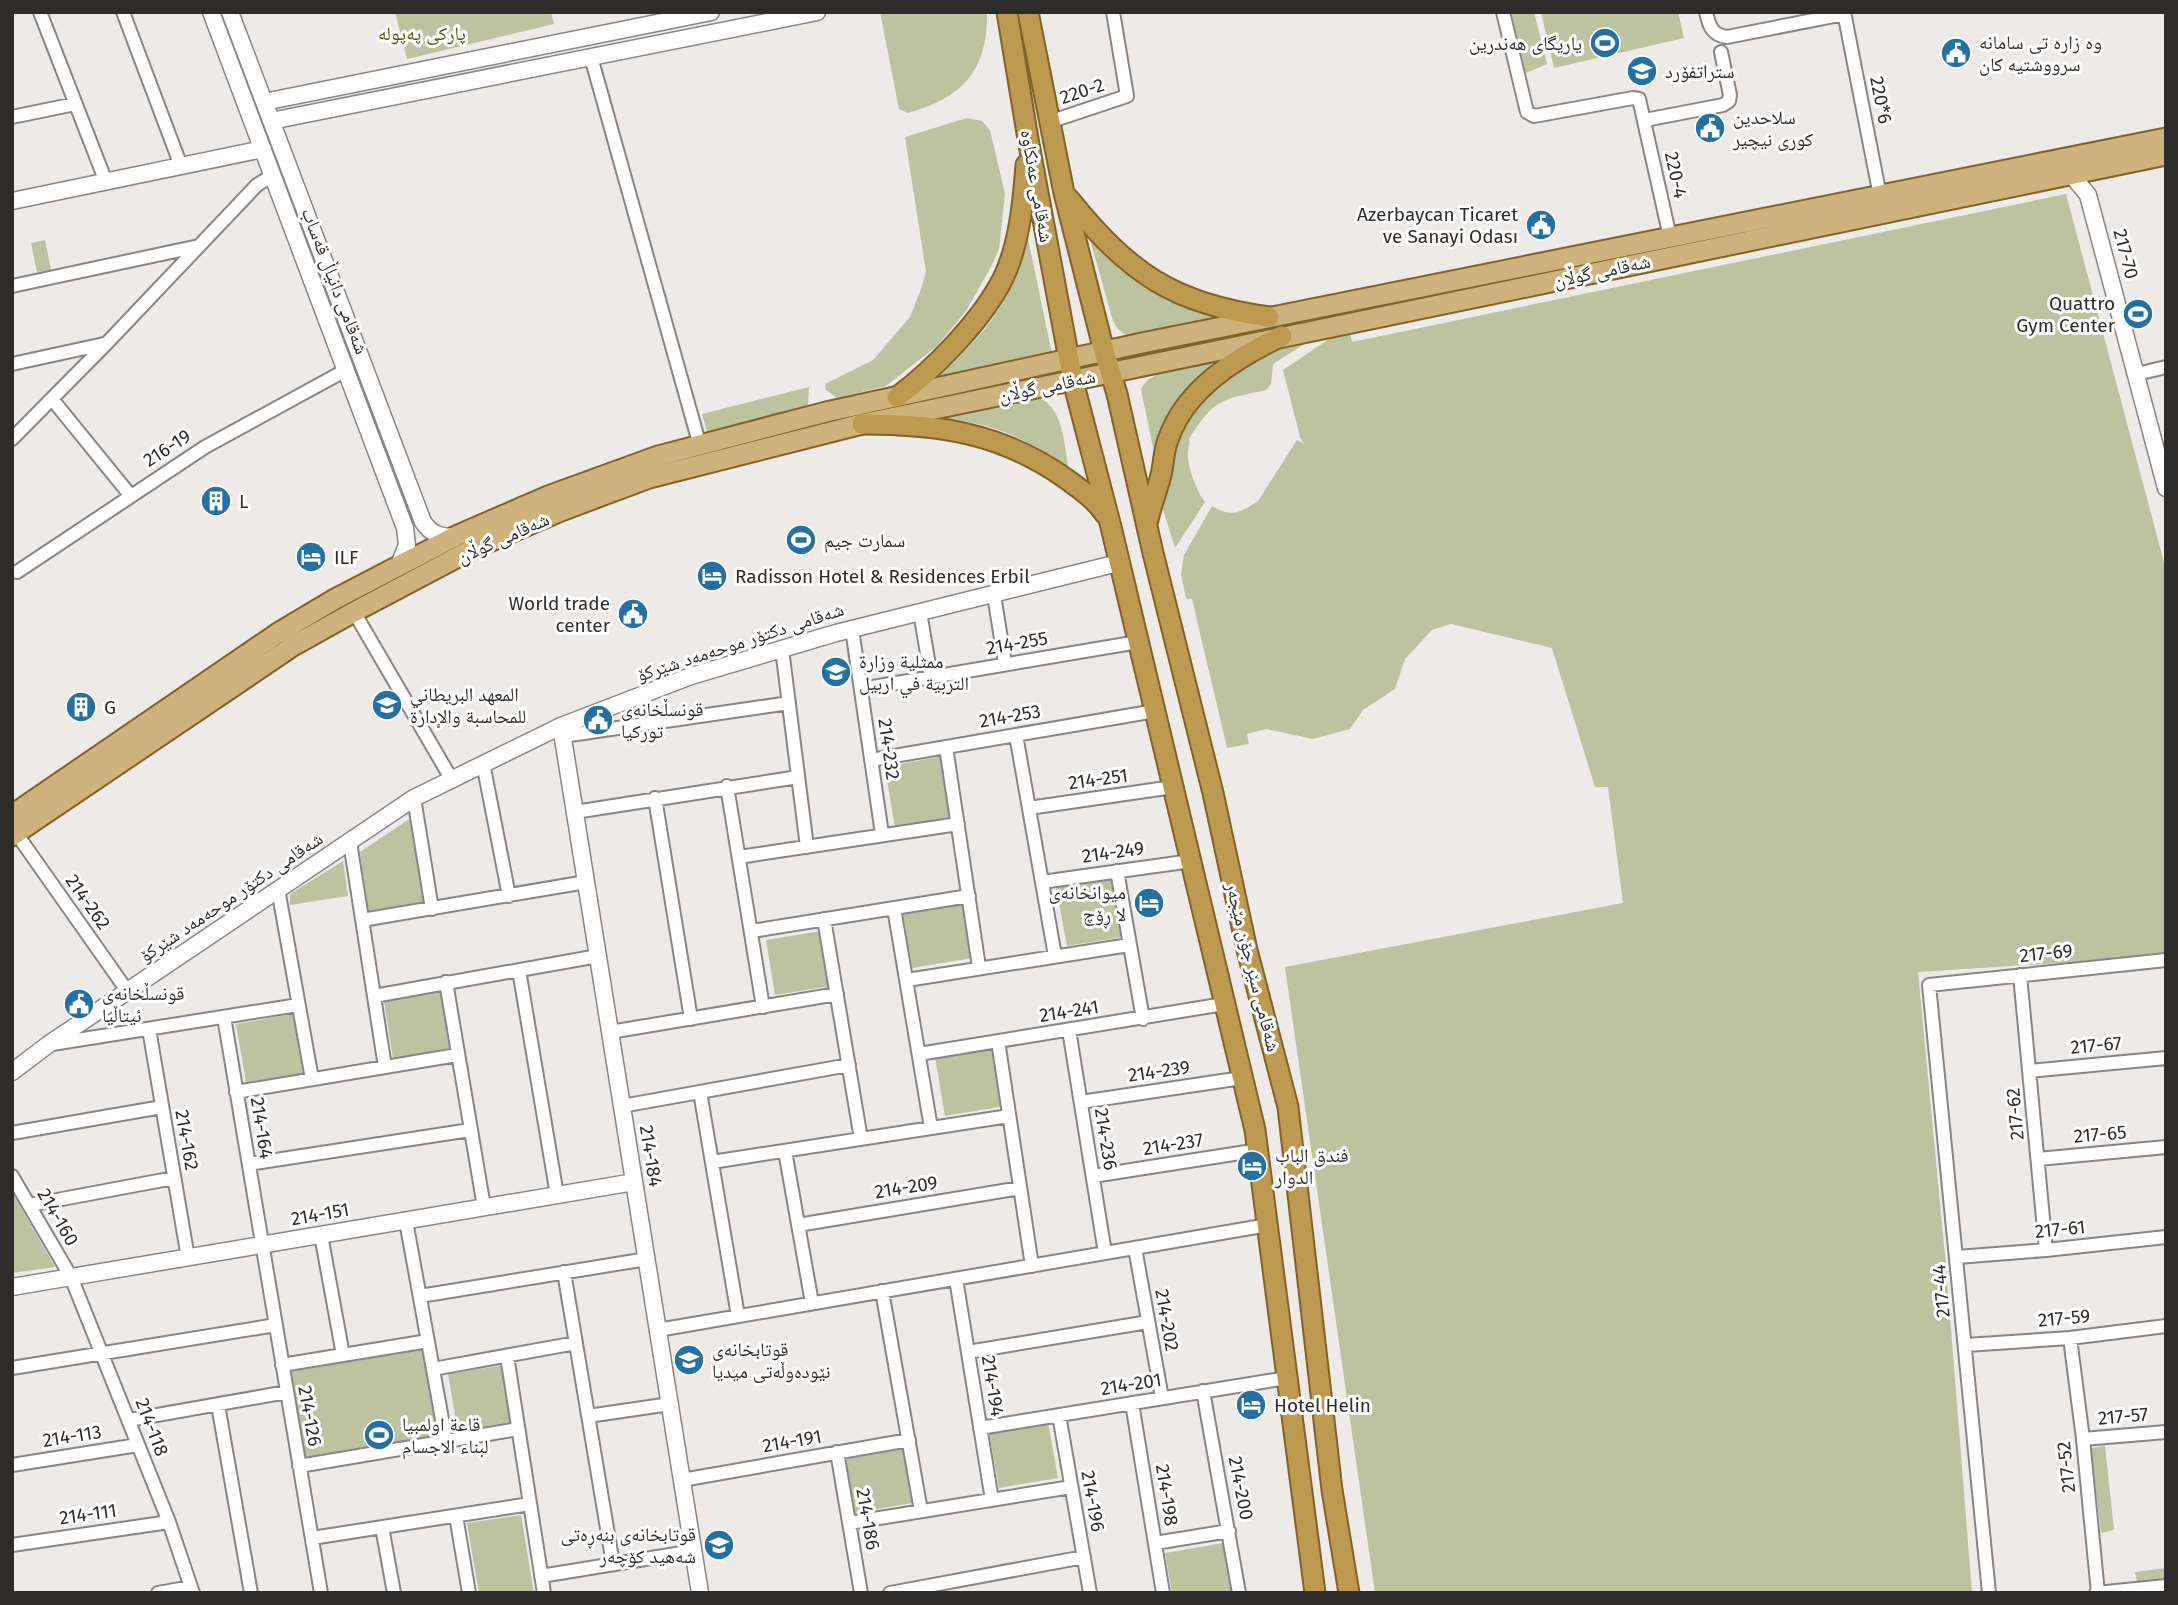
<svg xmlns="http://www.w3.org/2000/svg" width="2178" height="1605" font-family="'Fira Sans','Noto Naskh Arabic',sans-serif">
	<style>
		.green { fill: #bdc29f }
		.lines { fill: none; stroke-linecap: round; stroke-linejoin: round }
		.minor-casing { stroke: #888584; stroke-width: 16 }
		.tertiary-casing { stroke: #888584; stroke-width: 19 }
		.primary-casing { stroke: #816327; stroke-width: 23 }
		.trunk-casing { stroke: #816327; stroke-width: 23 }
		.minor { stroke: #fff; stroke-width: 12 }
		.tertiary { stroke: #fff; stroke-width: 16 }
		.primary { stroke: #ceb37c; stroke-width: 19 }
		.trunk { stroke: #be9a50; stroke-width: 19 }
		.labels { text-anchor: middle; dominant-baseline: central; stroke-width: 6; stroke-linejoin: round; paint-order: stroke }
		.park-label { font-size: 19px; fill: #515602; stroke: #fff }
		.poi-label { font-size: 19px; fill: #2d2c2b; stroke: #fff; text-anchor: start }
		.street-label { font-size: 19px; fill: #2d2c2b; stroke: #fff }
	</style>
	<rect width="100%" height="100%" fill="#edeae8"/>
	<path class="green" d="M395 12H551L554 24 407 59Z
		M880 12H987C988 71 962 98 908 113L899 109Z
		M1511 12H1534L1547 64 1526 73Z
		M1541 12H1678L1684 38 1554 68Z
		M967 118 982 121 990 130 1005 194 999 249 992 265 966 311 937 346 886 386 837 398 826 390 825 384 873 360 910 317 921 289 926 272 905 137Z
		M2066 194 2166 570V956L1918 972 1946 1266 1972 1593H1375L1285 967 1623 903 1608 787H1595L1552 648 1451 624 1432 630 1405 659 1395 689 1363 710 1350 729 1313 739 1266 729 1247 734 1249 744 1227 748 1192 599H1186L1181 574 1184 555 1212 506C1232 518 1240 513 1258 501L1297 440 1304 444 1300 437 1283 370 1335 335 1350 333 1352 342Z
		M1025 224 1052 354 933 382C967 350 1005 315 1017 268 1021 254 1023 239 1025 224Z
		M1089 236C1110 257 1132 282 1159 296 1182 308 1207 313 1232 320L1138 338C1125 335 1119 333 1113 321Z
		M45 240 51 270 37 272 31 243Z
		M1314 338 1273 364 1271 384 1266 390C1221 400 1215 398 1189 439 1190 443 1189 446 1188 450 1186 463 1197 493 1205 502L1175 548 1159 497 1174 438 1188 412 1260 351Z
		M1216 360 1189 385 1176 402 1154 452 1141 390C1147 369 1196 365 1216 360Z
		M809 387 808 405 707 432 702 414Z
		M1041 399C1064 410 1064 447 1069 470 1037 445 1003 427 962 421 949 420 937 421 924 418Z
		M943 756 954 816 895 828 885 767Z
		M414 816 429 901 368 911 360 852Z
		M343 861 348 896 290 905V894Z
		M1115 878 1123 937 1067 946 1056 887Z
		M962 903 972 958 912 968 903 913Z
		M821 931 830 986 775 995 766 940Z
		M443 989 452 1051 393 1059 384 1001Z
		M293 1014 303 1074 246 1082 236 1024Z
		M994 1048 1005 1106 945 1116 935 1057Z
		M12 1192 55 1267 12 1273Z
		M428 1341 446 1441 299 1466 282 1365Z
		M505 1365 515 1421 458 1432 448 1374Z
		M1048 1422 1058 1478 999 1488 989 1432Z
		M2105 1446 2114 1530 2101 1533 2091 1448Z
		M904 1448 913 1503 854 1513 845 1458Z
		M521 1515 534 1593H479L467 1523Z
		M1224 1543 1233 1593H1172L1165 1553Z
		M2166 1568V1578L2137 1582 2135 1572Z"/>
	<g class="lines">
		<g class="minor-casing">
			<path id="minor" d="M40 12 106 182
				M123 12 181 166
				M1503 12 1527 112 1534 116 1633 98 1639 99 1670 237
				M1706 12C1709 26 1712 35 1727 37L1844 14
				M1844 12 1880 196
				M591 57 700 446
				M12 117 75 104
				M1645 120 1723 105 1729 101 1730 95 1721 52
				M1049 122 1127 96 1113 12
				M12 286 199 246
				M12 364 104 344
				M2137 374 2166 367
				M52 399 130 495
				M12 439 106 344 257 185 273 175
				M17 572 205 447 346 370
				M994 595 1005 664
				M354 612 452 780
				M920 612 931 677
				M852 629 882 834
				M782 649 807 847
				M861 689 1138 642
				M1016 735 1055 956
				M563 736 789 703
				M946 747 979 967
				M871 760 1155 711
				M483 763 509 896
				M727 786 763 1007
				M414 798 432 909
				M655 798 691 1019
				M1029 808 1173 787
				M575 812 798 777
				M16 833 128 992
				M350 842 385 1067
				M739 857 958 824
				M1117 871 1143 1019
				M1042 882 1191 861
				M278 889 312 1079
				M894 908 931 1128
				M824 919 861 1139
				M362 920 586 882
				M752 931 969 896
				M519 970 557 1195
				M2020 975 2046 1250
				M907 980 1129 945
				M446 982 484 1207
				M374 996 598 956
				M224 1017 321 1593
				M149 1029 188 1258
				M1069 1030 1105 1253
				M610 1032 837 994
				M998 1041 1032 1266
				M52 1044 298 1005
				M919 1054 1224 1004
				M2030 1071 2166 1058
				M236 1092 457 1055
				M700 1092 738 1316
				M1081 1102 1242 1078
				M622 1106 849 1065
				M12 1133 162 1107
				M785 1151 812 1303
				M2038 1159 2166 1147
				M712 1162 1009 1116
				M249 1164 470 1130
				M12 1176 71 1277 169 1522 193 1593
				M1093 1176 1259 1150
				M30 1205 174 1178
				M406 1221 446 1441
				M798 1225 1020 1188
				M321 1235 343 1355
				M1135 1248 1162 1398
				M1957 1257 2046 1250 2166 1237
				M564 1272 613 1564
				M956 1279 992 1500
				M882 1291 921 1511
				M420 1296 647 1259
				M658 1330 1268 1225
				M2070 1338 2083 1439 2098 1593
				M1966 1345 2070 1338 2166 1326
				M968 1352 1148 1322
				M507 1356 544 1593
				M282 1365 428 1341
				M12 1368 276 1325
				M433 1369 576 1343
				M1203 1391 1239 1593
				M1132 1403 1163 1593
				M218 1405 251 1593
				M1059 1415 1090 1593
				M588 1416 670 1404
				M129 1420 287 1392
				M980 1428 1287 1378
				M2083 1439 2166 1432
				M837 1452 861 1593
				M12 1465 138 1445
				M299 1466 518 1429
				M682 1480 909 1440
				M456 1516 469 1593
				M849 1523 1071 1487
				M382 1527 394 1593
				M312 1538 530 1504
				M1155 1543 1229 1531
				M12 1545 169 1522
				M541 1576 694 1551
				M158 1593 191 1587
				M890 1593 1084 1557
				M1989 1593 1929 985 2166 960
				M2096 1593 2166 1586"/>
		</g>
		<g class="tertiary-casing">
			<path id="tertiary" d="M211 12 405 528 407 545 399 565
				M230 12 423 522C432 535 443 539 458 535
				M264 102 711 12
				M271 121 817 12
				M2068 174 2074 178 2088 195 2166 488
				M12 201 263 149
				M561 726 700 1593
				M12 1072 49 1044 414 798 561 726 691 676 836 633 1118 563
				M12 1287 634 1182"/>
		</g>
		<g class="primary-casing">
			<path id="primary" d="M12 815 278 633 335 599 458 535 548 496 658 456 826 412 1142 343 2166 138
				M12 836 293 646 354 612 473 549 561 511 649 478 862 424 2166 155"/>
		</g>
		<g class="trunk-casing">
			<path id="trunk" d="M1007 12 1028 139 1073 381 1111 527 1255 1130 1315 1593
				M1028 12 1064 193 1104 351 1117 394 1153 553 1213 793 1247 950 1288 1107 1332 1490 1349 1593
				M1069 199C1129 273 1173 304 1269 317
				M897 397C933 370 977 325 999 286 1019 251 1023 204 1026 165
				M862 424C939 424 1001 433 1065 478 1080 489 1095 499 1105 514
				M1148 520C1151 506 1156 493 1160 479 1164 465 1163 451 1169 437 1187 388 1236 358 1282 336"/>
		</g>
		<use href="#minor" class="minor"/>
		<use href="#tertiary" class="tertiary"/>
		<use href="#primary" class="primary"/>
		<use href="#trunk" class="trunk"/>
	</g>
	<defs>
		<g id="stadium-disc" transform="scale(1.575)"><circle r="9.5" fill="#2371a3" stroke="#fff"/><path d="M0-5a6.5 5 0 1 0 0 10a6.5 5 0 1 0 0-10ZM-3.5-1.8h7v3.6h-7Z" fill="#fff"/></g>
		<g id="civic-disc" transform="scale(1.575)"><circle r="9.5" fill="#2371a3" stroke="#fff"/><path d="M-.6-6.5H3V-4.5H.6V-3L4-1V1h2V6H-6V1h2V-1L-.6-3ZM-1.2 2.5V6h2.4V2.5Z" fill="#fff"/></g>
		<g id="university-disc" transform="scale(1.575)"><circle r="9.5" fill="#2371a3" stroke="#fff"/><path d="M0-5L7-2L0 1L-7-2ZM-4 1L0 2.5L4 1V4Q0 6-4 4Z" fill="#fff"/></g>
		<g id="building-disc" transform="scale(1.575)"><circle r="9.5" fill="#2371a3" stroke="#fff"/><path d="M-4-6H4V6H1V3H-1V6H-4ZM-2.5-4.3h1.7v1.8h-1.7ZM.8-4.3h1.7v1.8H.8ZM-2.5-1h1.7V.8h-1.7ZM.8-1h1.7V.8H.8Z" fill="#fff"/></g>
		<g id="hotel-disc" transform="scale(1.575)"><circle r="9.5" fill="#2371a3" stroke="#fff"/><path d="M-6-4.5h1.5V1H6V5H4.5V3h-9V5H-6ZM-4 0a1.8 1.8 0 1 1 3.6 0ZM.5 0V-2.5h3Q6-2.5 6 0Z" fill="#fff"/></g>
		<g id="school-disc" transform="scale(1.575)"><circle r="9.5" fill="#2371a3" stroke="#fff"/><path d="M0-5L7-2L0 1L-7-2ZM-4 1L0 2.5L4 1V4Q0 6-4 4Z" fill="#fff"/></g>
	</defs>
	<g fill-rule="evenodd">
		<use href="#stadium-disc" x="1605" y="43"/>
		<use href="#civic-disc" x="1956" y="53"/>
		<use href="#university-disc" x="1642" y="71"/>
		<use href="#civic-disc" x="1710" y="128"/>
		<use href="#civic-disc" x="1541" y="225"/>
		<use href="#stadium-disc" x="2138" y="314"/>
		<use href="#building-disc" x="216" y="501"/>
		<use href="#stadium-disc" x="801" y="540"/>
		<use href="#hotel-disc" x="311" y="557"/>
		<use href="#hotel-disc" x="712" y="576"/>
		<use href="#civic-disc" x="633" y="614"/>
		<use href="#university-disc" x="836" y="672"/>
		<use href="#university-disc" x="387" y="705"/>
		<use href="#building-disc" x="81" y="707"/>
		<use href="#civic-disc" x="598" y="720"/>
		<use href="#hotel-disc" x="1149" y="903"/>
		<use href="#civic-disc" x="79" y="1004"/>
		<use href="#hotel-disc" x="1252" y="1166"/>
		<use href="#school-disc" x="689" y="1360"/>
		<use href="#hotel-disc" x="1251" y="1405"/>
		<use href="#stadium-disc" x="379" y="1435"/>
		<use href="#school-disc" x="719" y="1545"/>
	</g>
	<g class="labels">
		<g class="park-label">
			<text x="422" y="33">پارکی پەپولە</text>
		</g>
		<g class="poi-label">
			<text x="1979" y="42">وه زاره تى سامانه<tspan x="1979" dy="22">سرووشتيه كان</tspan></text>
			<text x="1582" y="43" text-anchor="end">یاریگای هەندرین</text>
			<text x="1665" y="71">ستراتفۆرد</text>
			<text x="1733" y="117">سلاحدین<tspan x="1733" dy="22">كوری نیچیر</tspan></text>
			<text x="1518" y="214" text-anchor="end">Azerbaycan Ticaret<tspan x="1518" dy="22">ve Sanayi Odası</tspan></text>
			<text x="2115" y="303" text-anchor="end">Quattro<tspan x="2115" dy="22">Gym Center</tspan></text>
			<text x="239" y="501">L</text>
			<text x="824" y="540">سمارت جیم</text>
			<text x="334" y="557">ILF</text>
			<text x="735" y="576">Radisson Hotel &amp; Residences Erbil</text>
			<text x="610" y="603" text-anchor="end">World trade<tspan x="610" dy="22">center</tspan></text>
			<text x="859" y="661">ممثلية وزارة<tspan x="859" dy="22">التربية في اربيل</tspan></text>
			<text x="410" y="694">المعهد البريطاني<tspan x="410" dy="22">للمحاسبة والإدارة</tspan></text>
			<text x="104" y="707">G</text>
			<text x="621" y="709">قونسڵخانەی<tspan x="621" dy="22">تورکیا</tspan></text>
			<text x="1126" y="892" text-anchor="end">میوانخانەی<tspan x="1126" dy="22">لا ڕۆچ</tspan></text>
			<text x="102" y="993">قونسڵخانەی<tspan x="102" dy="22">ئیتاڵیا</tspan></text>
			<text x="1275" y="1155">فندق الباب<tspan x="1275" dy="22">الدوار</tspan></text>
			<text x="712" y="1349">قوتابخانەی<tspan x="712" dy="22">نێودەوڵەتی میدیا</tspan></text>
			<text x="1274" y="1405">Hotel Helin</text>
			<text x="402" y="1424">قاعة اولمبيا<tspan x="402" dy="22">لبناء الاجسام</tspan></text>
			<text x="696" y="1534" text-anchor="end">قوتابخانەی بنەڕەتی<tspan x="696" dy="22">شەهید کۆچەر</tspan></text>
		</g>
		<g class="street-label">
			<text transform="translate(1082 91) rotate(-18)">220-2</text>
			<text transform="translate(1881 100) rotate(79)">220*6</text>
			<text transform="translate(1676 175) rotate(78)">220-4</text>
			<text transform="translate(1037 186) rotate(80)">شەقامی عەنکاوە</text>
			<text transform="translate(2126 254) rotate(75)">217-70</text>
			<text transform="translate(1602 271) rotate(-12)">شەقامی گوڵان</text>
			<text transform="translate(335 281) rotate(69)">شەقامی دانیاڵ قەساب</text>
			<text transform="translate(1047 386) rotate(-12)">شەقامی گوڵان</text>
			<text transform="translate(167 448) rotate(-33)">216-19</text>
			<text transform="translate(503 538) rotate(-24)">شەقامی گوڵان</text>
			<text transform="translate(740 642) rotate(-18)">شەقامی دکتۆر موحەمەد شێرکۆ</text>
			<text transform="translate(1017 643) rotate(-10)">214-255</text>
			<text transform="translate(1010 716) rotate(-10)">214-253</text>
			<text transform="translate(889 749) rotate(82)">214-232</text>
			<text transform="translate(1098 779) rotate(-8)">214-251</text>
			<text transform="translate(1113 852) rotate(-8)">214-249</text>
			<text transform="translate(231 897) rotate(-34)">شەقامی دکتۆر موحەمەد شێرکۆ</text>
			<text transform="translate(88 902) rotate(55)">214-262</text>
			<text transform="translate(2046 953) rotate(-6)">217-69</text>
			<text transform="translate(1253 967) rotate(76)">شەقامی سێر جۆن مێجەر</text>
			<text transform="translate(1069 1011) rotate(-9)">214-241</text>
			<text transform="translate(2096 1045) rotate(-5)">217-67</text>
			<text transform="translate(1159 1071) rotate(-8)">214-239</text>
			<text transform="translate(2015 1114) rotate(-95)">217-62</text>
			<text transform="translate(262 1128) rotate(81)">214-164</text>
			<text transform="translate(2100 1134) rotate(-5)">217-65</text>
			<text transform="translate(1106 1139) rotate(81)">214-236</text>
			<text transform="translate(187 1140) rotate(80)">214-162</text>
			<text transform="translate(1173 1144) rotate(-9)">214-237</text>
			<text transform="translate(651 1156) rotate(81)">214-184</text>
			<text transform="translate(906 1187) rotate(-9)">214-209</text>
			<text transform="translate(320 1214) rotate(-10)">214-151</text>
			<text transform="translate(58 1217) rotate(60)">214-160</text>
			<text transform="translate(2060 1229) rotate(-6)">217-61</text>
			<text transform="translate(1941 1291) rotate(-95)">217-44</text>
			<text transform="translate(2064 1318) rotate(-5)">217-59</text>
			<text transform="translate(1167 1320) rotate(80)">214-202</text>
			<text transform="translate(1131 1384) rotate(-9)">214-201</text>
			<text transform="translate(993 1386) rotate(81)">214-194</text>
			<text transform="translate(310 1416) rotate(80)">214-126</text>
			<text transform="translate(2123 1416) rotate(-5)">217-57</text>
			<text transform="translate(152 1427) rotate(69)">214-118</text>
			<text transform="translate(72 1436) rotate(-9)">214-113</text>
			<text transform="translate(792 1441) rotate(-10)">214-191</text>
			<text transform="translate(2066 1467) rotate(-96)">217-52</text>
			<text transform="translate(1241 1488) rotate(79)">214-200</text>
			<text transform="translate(1167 1495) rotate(81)">214-198</text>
			<text transform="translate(1093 1501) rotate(80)">214-196</text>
			<text transform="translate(88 1514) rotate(-8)">214-111</text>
			<text transform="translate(868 1519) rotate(80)">214-186</text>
		</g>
	</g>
	<rect width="2178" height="1605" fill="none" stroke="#2d2c2b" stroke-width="28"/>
</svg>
